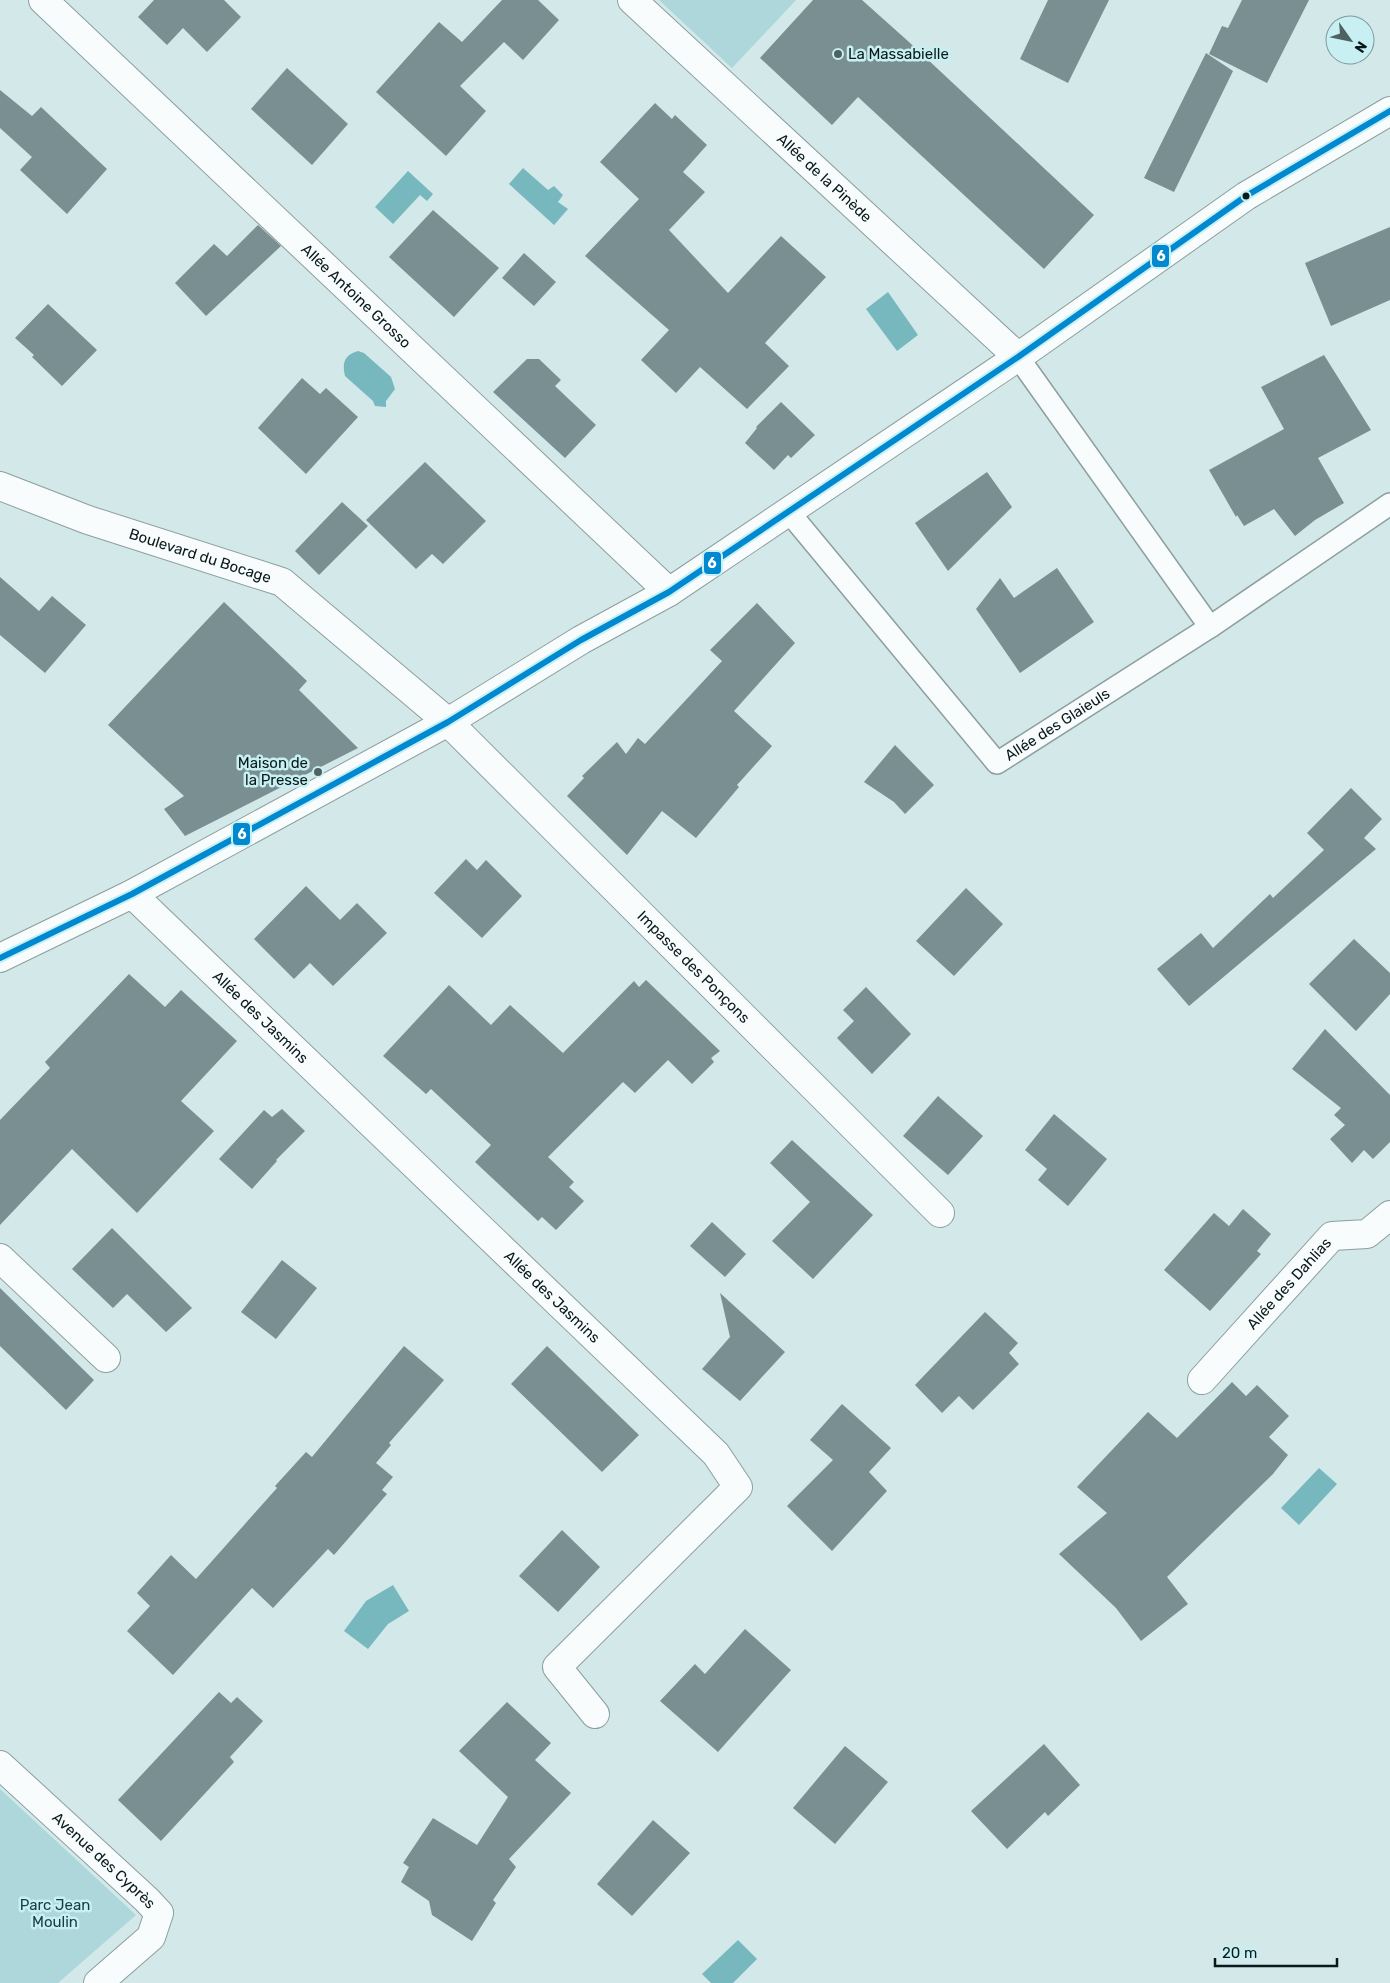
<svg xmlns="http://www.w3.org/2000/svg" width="1390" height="1983" font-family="Rubik,sans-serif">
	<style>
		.green { fill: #add7db }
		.water { fill: #77b8be }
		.building { fill: #798f91 }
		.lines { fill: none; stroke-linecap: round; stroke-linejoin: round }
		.service-casing { stroke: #8d9e9f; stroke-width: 24 }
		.minor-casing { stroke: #8d9e9f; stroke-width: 30 }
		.tertiary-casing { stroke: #8d9e9f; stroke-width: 30 }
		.service { stroke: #f8fcfc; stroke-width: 21 }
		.minor { stroke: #f8fcfc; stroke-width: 28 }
		.tertiary { stroke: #f8fcfc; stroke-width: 28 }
		.bus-1-casing { stroke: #c8f0f3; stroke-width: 10 }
		.bus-1 { stroke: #0089d0; stroke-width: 6 }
		.poi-dot { fill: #506162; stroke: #c8f0f3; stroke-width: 2 }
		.bus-dot { fill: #0a191a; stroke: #c8f0f3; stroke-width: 2 }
		.labels { text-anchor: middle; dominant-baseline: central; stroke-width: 5; stroke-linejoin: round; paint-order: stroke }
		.poi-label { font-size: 15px; fill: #0a191a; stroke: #c8f0f3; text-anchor: start }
		.street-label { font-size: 15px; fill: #0a191a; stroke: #c8f0f3 }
		.park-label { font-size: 15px; fill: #153d41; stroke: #c8f0f3 }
		.line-badge { stroke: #c8f0f3; stroke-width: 2 }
		.badge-label { font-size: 14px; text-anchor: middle; font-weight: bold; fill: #fff }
	</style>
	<rect width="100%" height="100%" fill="#d2e8e9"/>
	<path class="green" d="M659 0H796L732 68Z
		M0 1789 136 1915 58 1983H0Z"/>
	<path class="water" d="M523 168 548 190 554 186 563 195 558 202 568 209 554 225 509 184Z
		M408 171 433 194 427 201 420 195 393 224 375 207Z
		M888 292 918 335 897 351 866 309Z
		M358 351 364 353 391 377 395 389 386 401V407L375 406 373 401 345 376C342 363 344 355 358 351Z
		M1319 1468 1337 1484 1299 1525 1281 1508Z
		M393 1585 409 1611 388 1624 368 1649 344 1631 366 1601Z
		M738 1940 757 1959 733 1983H711L702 1974Z"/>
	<path class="building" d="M154 0H224L241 17 207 52 183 28 167 45 138 17Z
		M502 0H538L559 20 523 60 504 42 460 86 486 111 446 156 376 92 439 22 462 42Z
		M813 0H862L909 42 1094 215 1044 269 858 97 832 125 760 58Z
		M1048 0H1109L1068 83 1020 59Z
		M1242 0H1309L1267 83 1209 54 1222 26 1228 28Z
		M1206 53 1233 71 1174 192 1144 178Z
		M287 68 348 124 312 165 251 109Z
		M0 90 32 116 41 107 107 169 67 214 20 170 32 157 0 128Z
		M655 103 672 119 675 115 707 145 683 172 705 192 669 230 728 293 781 236 826 277 765 343 789 366 747 409 700 367 676 393 641 360 669 330 585 256 639 199 600 162Z
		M433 210 499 268 454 317 389 257Z
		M258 225 281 246 206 316 175 283 214 244 227 256Z
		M1390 227V300L1331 326 1305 263Z
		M524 253 556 282 534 306 502 278Z
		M48 304 97 350 62 386 32 357 34 355 15 338Z
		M1324 355 1371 430 1318 458 1344 503 1315 520 1295 536 1274 509 1244 526 1237 515 1236 517 1209 470 1284 429 1261 387Z
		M527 359H539L561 380 555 386 596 425 565 458 493 392Z
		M302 378 320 394 326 388 358 417 306 474 258 428Z
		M781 402 815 435 791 458 788 455 774 470 745 443 757 428 756 427Z
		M425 462 486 521 443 564 432 554 416 569 366 520Z
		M987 472 1012 507 948 571 915 523Z
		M342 502 368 526 319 575 295 551Z
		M1057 568 1094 622 1020 673 976 609 1000 578 1014 598Z
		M0 577 39 611 52 596 86 625 45 673 0 635Z
		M224 602 307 681 299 690 358 748 185 836 164 809 184 796 108 725Z
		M757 603 795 643 734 711 772 746 737 785 739 787 696 838 662 811 627 855 567 796 584 778 582 776 617 742 626 754 638 738 645 744 722 661 710 650Z
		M895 745 934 785 905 814 894 802 864 782Z
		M1351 788 1382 819 1364 838 1376 849 1189 1006 1157 969 1201 933 1213 948 1270 894 1273 898 1324 850 1307 833Z
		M466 859 477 870 486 860 522 896 482 938 434 893Z
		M306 886 340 920 357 903 387 933 333 986 310 963 294 979 254 939Z
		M966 888 1003 924 954 976 916 941Z
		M1354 939 1390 973V994L1356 1031 1309 984Z
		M129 974 165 1007 181 990 237 1041 181 1101 214 1131 137 1213 72 1149 0 1225V1120L50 1068 45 1062Z
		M646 980 720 1051 711 1058 714 1062 692 1084 668 1060 635 1093 623 1082 548 1157 574 1182 569 1187 584 1201 556 1230 542 1217 538 1221 475 1162 491 1145 431 1089 426 1094 383 1056 449 985 491 1025 510 1005 563 1053 634 981 639 987Z
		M866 987 911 1034 872 1074 837 1038 854 1021 843 1010Z
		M1325 1029 1390 1095V1142L1373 1159 1364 1150 1352 1163 1330 1139 1345 1125 1334 1115 1341 1108 1292 1069Z
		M938 1096 983 1136 948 1175 903 1136Z
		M282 1109 305 1131 276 1160 277 1161 252 1189 219 1159 264 1110 272 1117Z
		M1054 1114 1107 1159 1068 1206 1038 1180 1047 1169 1025 1150Z
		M792 1140 873 1215 813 1279 772 1241 810 1202 770 1163Z
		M1243 1209 1271 1234 1257 1251 1261 1254 1210 1311 1164 1270 1214 1213 1229 1226Z
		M712 1222 746 1254 725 1277 690 1246Z
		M112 1228 192 1308 166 1332 127 1294 113 1308 72 1269Z
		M282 1260 317 1288 276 1339 241 1312Z
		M0 1288 94 1380 66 1410 0 1346Z
		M720 1293 785 1352 740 1401 702 1369 730 1337Z
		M985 1312 1018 1343 1009 1353 1019 1364 973 1410 959 1396 942 1413 915 1385Z
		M404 1346 444 1380 389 1443 391 1445 376 1463 393 1477 382 1490 387 1494 334 1555 328 1549 273 1608 252 1588 173 1675 127 1631 150 1606 137 1593 171 1555 196 1579 277 1488 275 1486 306 1452 312 1457Z
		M547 1346 639 1435 602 1472 511 1384Z
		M1232 1382 1246 1396 1257 1385 1289 1416 1269 1437 1288 1455 1273 1474 1167 1577 1188 1604 1141 1641 1116 1608 1059 1554 1107 1513 1077 1487 1148 1412 1177 1438Z
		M842 1404 891 1448 869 1472 887 1491 832 1551 787 1506 833 1460 810 1440Z
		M562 1530 600 1567 558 1612 519 1576Z
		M745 1629 791 1670 718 1752 660 1701 695 1664 705 1674Z
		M219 1692 231 1703 237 1697 263 1721 230 1757 234 1762 161 1841 118 1800Z
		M507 1702 551 1743 535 1760 571 1793 509 1859 516 1867 493 1900 496 1903 472 1941 432 1915 429 1901 401 1882 409 1867 403 1863 433 1818 477 1845 508 1797 459 1751Z
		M1044 1744 1080 1785 1048 1816 1045 1812 1007 1849 971 1811Z
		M845 1746 888 1782 835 1844 793 1808Z
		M653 1820 690 1853 632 1916 597 1884Z"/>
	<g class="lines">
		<g class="service-casing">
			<g id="service">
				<path d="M1018 357 1210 627"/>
				<path id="s1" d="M788 511 997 763 1210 627 1390 504"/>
			</g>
		</g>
		<g class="minor-casing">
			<g id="minor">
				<path id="s2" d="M43 0 669 592"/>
				<path id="s3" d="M632 0 1018 357"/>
				<path id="s4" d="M0 486 88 520 282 582 448 722 940 1213"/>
				<path id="s5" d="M132 894 716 1454 738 1487 557 1667 595 1714"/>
				<path d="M0 1258 106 1358"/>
				<path id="s6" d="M1202 1380 1332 1236 1367 1234 1390 1215"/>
				<path id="s7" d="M0 1765 147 1900 159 1913 151 1937 98 1983"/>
			</g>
		</g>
		<g class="tertiary-casing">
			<path id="tertiary" d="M0 958 132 894 448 722 581 640 669 592 1018 357 1246 196 1390 111"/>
		</g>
		<use href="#service" class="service"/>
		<use href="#minor" class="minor"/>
		<use href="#tertiary" class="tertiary"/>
		<g class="bus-1-casing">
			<path id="bus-1" d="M0 958 132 894 448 722 581 640 669 592 1018 357 1246 196 1390 111"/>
		</g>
		<use href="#bus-1" class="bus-1"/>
	</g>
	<g class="poi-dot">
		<circle cx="838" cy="54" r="5"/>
		<circle cx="318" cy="772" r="5"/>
	</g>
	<circle class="bus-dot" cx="1246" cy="196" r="4.5"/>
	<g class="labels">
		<g class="poi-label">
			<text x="848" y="54">La Massabielle</text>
			<text x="308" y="763" text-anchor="end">Maison de<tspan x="308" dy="17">la Presse</tspan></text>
		</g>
		<g class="street-label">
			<text stroke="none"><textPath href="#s3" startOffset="262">Allée de la Pinède</textPath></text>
			<text stroke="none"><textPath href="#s2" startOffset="431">Allée Antoine Grosso</textPath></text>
			<text stroke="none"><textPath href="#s4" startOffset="212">Boulevard du Bocage</textPath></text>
			<text stroke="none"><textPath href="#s1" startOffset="399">Allée des Glaieuls</textPath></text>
			<text stroke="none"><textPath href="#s4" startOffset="862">Impasse des Ponçons</textPath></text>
			<text stroke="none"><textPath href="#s5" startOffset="178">Allée des Jasmins</textPath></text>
			<text stroke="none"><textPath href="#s6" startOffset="130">Allée des Dahlias</textPath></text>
			<text stroke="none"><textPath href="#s5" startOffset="582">Allée des Jasmins</textPath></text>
			<text stroke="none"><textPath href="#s7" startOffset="141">Avenue des Cyprès</textPath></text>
		</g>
		<g class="park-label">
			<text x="55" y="1905">Parc Jean<tspan x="55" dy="17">Moulin</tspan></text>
		</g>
	</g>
	<g class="line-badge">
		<rect x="1151" y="244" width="19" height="24" rx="5" fill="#0089d0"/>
		<rect x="703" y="551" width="19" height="24" rx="5" fill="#0089d0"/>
		<rect x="232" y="822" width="19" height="24" rx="5" fill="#0089d0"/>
	</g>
	<g class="badge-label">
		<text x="1161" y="261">6</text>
		<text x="712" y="568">6</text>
		<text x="242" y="839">6</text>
	</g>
	<g transform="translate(1350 40) rotate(123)"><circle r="24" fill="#c8f0f3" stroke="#7c9a9c"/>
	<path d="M0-4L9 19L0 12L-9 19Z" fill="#506162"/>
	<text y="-8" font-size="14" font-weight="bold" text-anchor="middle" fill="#0a191a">N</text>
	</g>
	<path d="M1215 1958v8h122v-8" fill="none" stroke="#0a191a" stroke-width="2.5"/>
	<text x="1222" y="1958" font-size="15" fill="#0a191a" stroke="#c8f0f3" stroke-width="4" paint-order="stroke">20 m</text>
</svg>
